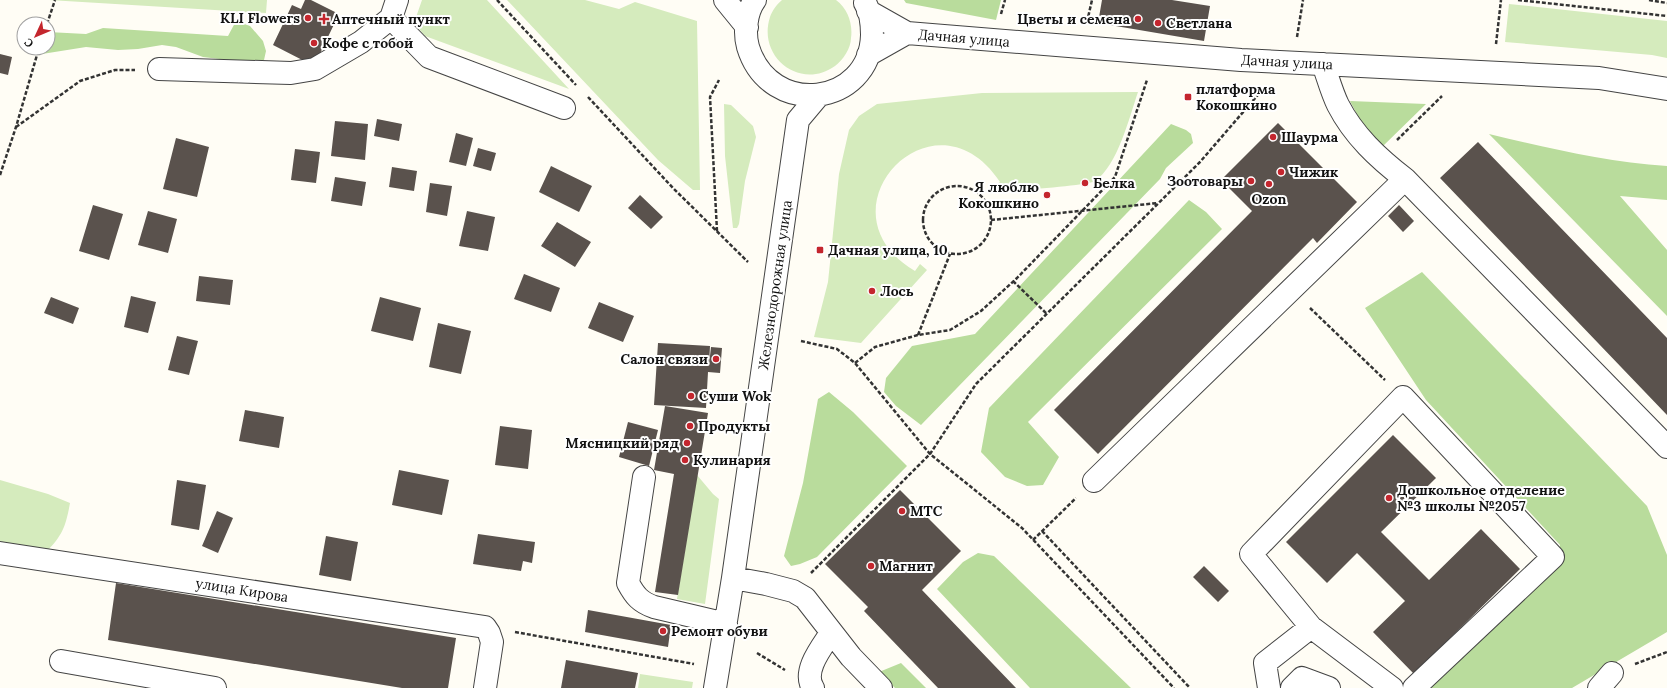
<svg xmlns="http://www.w3.org/2000/svg" width="1667" height="688" font-family="Lora,serif">
	<style>
		.green { fill: #d5ebbd }
		.forest { fill: #b9dc9c }
		.building { fill: #5a524d }
		.lines { fill: none; stroke-linecap: round; stroke-linejoin: round }
		.minor-casing { stroke: #444; stroke-width: 24 }
		.path { stroke: #333; stroke-width: 2.5; stroke-dasharray: 4 2; stroke-linecap: butt }
		.minor { stroke: #fff; stroke-width: 22 }
		.poi-dot { fill: #c4262e; stroke: #fff; stroke-width: 1.5 }
		.labels { text-anchor: middle; dominant-baseline: central; stroke-width: 4; stroke-linejoin: round; paint-order: stroke }
		.poi-label { font-size: 14px; font-weight: bold; fill: #111; stroke: #fff; text-anchor: start }
		.street-label { font-size: 14px; fill: #111; stroke: #fff }
	</style>
	<rect width="100%" height="100%" fill="#fffdf5"/>
	<path class="green" d="M49 0H267L266 13Z
		M422 0H487L569 89 425 36 414 23Z
		M507 0H585L619 9 635 2 697 21 700 190H693L658 160Z
		M782 0H836C848 9 853 24 851 38 851 48 843 60 835 66 800 91 757 57 770 17 772 11 777 4 782 0Z
		M1509 4 1667 21V58L1652 55 1505 42Z
		M1138 92C1129 118 1118 165 1095 181 1089 186 1005 191 991 192L990 189 1000 182C934 82 813 211 915 271L920 264 927 270 861 343 814 337 828 282 839 174 849 130 859 116 877 104 982 93Z
		M724 104 731 105 753 126 756 137 745 181 739 224 737 228H733L725 156Z
		M697 475 713 494 719 499 705 604 677 599Z
		M0 480 48 494 70 503C66 525 63 535 47 551L0 543Z
		M640 674 693 682 692 688H638Z"/>
	<path class="forest" d="M904 0H1001L996 20 906 3Z
		M236 21 250 26 263 41 266 51 264 60 252 63 203 57 176 47 162 45 138 49 118 50 86 47 42 54 37 53 40 48H48V32L86 34 103 28 228 36Z
		M1350 101 1426 104 1382 147 1364 128Z
		M1171 124 1186 130 1191 134 1193 143 1166 168 1160 179 921 425 896 406 884 392 886 378 912 346 975 334Z
		M1489 134C1548 148 1606 162 1667 166V200L1620 196 1667 250V316Z
		M1189 200 1206 212 1222 229 1028 422 1059 457 1043 485 1027 486 1005 477 981 452 989 408Z
		M1422 272 1647 506 1667 555V632L1572 688H1431L1557 567 1560 545 1426 400 1365 308Z
		M829 392 853 412 907 466 817 557 800 564 791 566 784 556 803 483 818 399Z
		M978 553 994 556 1131 688H1030L937 589 963 562Z
		M901 663 926 688H895L879 672Z"/>
	<path class="building" d="M305 0H311L339 14 314 66 273 45 292 5 301 9Z
		M1102 0H1172L1210 6 1204 41 1098 23Z
		M0 54 12 57 8 75 0 73Z
		M377 119 402 124 399 141 374 136Z
		M335 121 368 124 365 160 331 156Z
		M1278 123 1357 202 1317 243 1313 238 1098 454 1054 410 1252 211 1221 180Z
		M456 133 473 138 466 166 449 162Z
		M176 138 209 147 197 197 163 189Z
		M1478 142 1667 338V415L1440 178Z
		M478 148 496 153 491 171 473 166Z
		M295 149 320 152 316 183 291 180Z
		M551 166 592 186 579 212 539 192Z
		M392 167 417 171 414 191 389 187Z
		M335 177 366 182 362 206 331 201Z
		M430 183 452 186 447 216 426 212Z
		M640 195 663 217 651 229 628 208Z
		M93 205 123 214 109 260 79 251Z
		M1399 205 1414 221 1403 232 1388 216Z
		M148 211 177 219 168 253 138 245Z
		M467 211 495 217 488 251 459 246Z
		M557 222 591 242 575 267 541 246Z
		M524 274 560 288 551 312 514 299Z
		M199 276 233 280 230 305 196 301Z
		M131 296 156 302 148 333 124 327Z
		M51 297 79 308 73 324 44 313Z
		M380 297 421 308 413 341 371 331Z
		M599 302 634 316 623 342 588 328Z
		M438 323 471 331 461 374 429 367Z
		M177 336 198 341 189 375 168 370Z
		M658 343 710 346 709 365 711 347 722 348 720 373 708 372 706 408 654 405Z
		M665 406 708 413 678 595 655 592 674 474 654 470Z
		M245 410 284 417 279 448 239 441Z
		M628 422 658 430 649 466 619 457Z
		M500 426 532 430 528 469 495 465Z
		M1393 435 1436 478 1381 532 1429 580 1481 529 1520 569 1414 674 1373 632 1405 601 1357 553 1327 583 1286 542Z
		M399 470 449 480 442 515 392 505Z
		M177 480 206 485 199 530 171 525Z
		M900 490 961 551 922 590 1016 688H938L864 611 868 607 825 564Z
		M217 511 233 518 218 553 202 546Z
		M478 534 535 542 532 563 523 561 521 571 473 564Z
		M326 536 358 542 351 581 319 575Z
		M1204 566 1229 591 1218 602 1193 577Z
		M116 583 456 638 448 688H402L108 640Z
		M588 610 671 625 668 647 585 632Z
		M566 660 638 673 635 688H561Z"/>
	<g class="lines">
		<g class="minor-casing">
			<path id="minor" d="M725 0 747 27
				M755 0C746 12 744 33 748 47 770 119 870 106 872 35 872 24 871 12 865 3
				M868 11 907 33 1241 60 1599 78 1667 89
				M391 18 429 57 564 108
				M868 55 907 33
				M1323 64C1328 78 1332 93 1338 105 1354 136 1378 158 1405 179L1667 447
				M159 69 291 73 315 69 361 42 391 18 397 0
				M644 477 628 583C635 596 640 602 654 607L726 624
				M1094 481 1405 179
				M0 553 485 627 489 633 492 642 485 688
				M733 578 766 584 793 591 805 598 851 657 881 688
				M61 661 215 688
				M715 688 733 578 798 120 819 95
				M813 688C802 671 822 647 831 633
				M1269 688 1265 663 1311 627
				M1292 688 1302 678 1329 688
				M1392 688 1311 627 1251 554 1403 397 1553 557 1414 688
				M1599 688 1612 673"/>
		</g>
		<path class="path" d="M497 0 576 85
			M1518 0 1667 16
			M1649 0 1667 3
			M1001 14 1005 0
			M1087 22 1092 0
			M47 24 55 0
			M1297 37 1303 0
			M1496 44 1501 0
			M588 97 673 188 748 262
			M16 127 80 81 115 70H135
			M1397 140 1442 96
			M0 175 16 127 39 48
			M923 220a34 34 0 1 1 68 0a34 34 0 1 1-68 0Z
			M991 220 1158 203
			M717 231 710 97 719 80
			M1013 281 1047 314
			M1310 308 1385 380
			M918 335 950 254
			M801 341 837 349 855 363 930 454 1022 528 1174 688
			M855 363 875 347 918 335 950 330 981 311 1017 278 1115 177 1147 80
			M1042 531 1190 688
			M1033 540 1076 498
			M811 573 930 454 976 384 1200 162 1263 89
			M515 632 694 664
			M757 653 785 670
			M1635 664 1667 652"/>
		<use href="#minor" class="minor"/>
	</g>
	<g class="poi-dot">
		<circle cx="308" cy="18" r="4"/>
		<path d="M322 13h4v4h4v4h-4v4h-4v-4h-4v-4h4z"/>
		<circle cx="1138" cy="19" r="4"/>
		<circle cx="1158" cy="23" r="4"/>
		<circle cx="314" cy="43" r="4"/>
		<rect x="1184" y="93" width="8" height="8" rx="2"/>
		<circle cx="1273" cy="137" r="4"/>
		<circle cx="1281" cy="172" r="4"/>
		<circle cx="1251" cy="181" r="4"/>
		<circle cx="1085" cy="183" r="4"/>
		<circle cx="1269" cy="184" r="4"/>
		<circle cx="1047" cy="195" r="4"/>
		<rect x="816" y="246" width="8" height="8" rx="2"/>
		<circle cx="872" cy="291" r="4"/>
		<circle cx="716" cy="359" r="4"/>
		<circle cx="691" cy="396" r="4"/>
		<circle cx="690" cy="426" r="4"/>
		<circle cx="687" cy="443" r="4"/>
		<circle cx="685" cy="460" r="4"/>
		<circle cx="1389" cy="498" r="4"/>
		<circle cx="902" cy="511" r="4"/>
		<circle cx="871" cy="566" r="4"/>
		<circle cx="663" cy="631" r="4"/>
	</g>
	<g class="labels">
		<g class="poi-label">
			<text x="300" y="18" text-anchor="end">KLI Flowers</text>
			<text x="332" y="19">Аптечный пункт</text>
			<text x="1130" y="19" text-anchor="end">Цветы и семена</text>
			<text x="1166" y="23">Светлана</text>
			<text x="322" y="43">Кофе с тобой</text>
			<text x="1196" y="89">платформа<tspan x="1196" dy="16">Кокошкино</tspan></text>
			<text x="1281" y="137">Шаурма</text>
			<text x="1289" y="172">Чижик</text>
			<text x="1243" y="181" text-anchor="end">Зоотовары</text>
			<text x="1093" y="183">Белка</text>
			<text x="1039" y="187" text-anchor="end">Я люблю<tspan x="1039" dy="16">Кокошкино</tspan></text>
			<text x="1269" y="199" text-anchor="middle">Ozon</text>
			<text x="828" y="250">Дачная улица, 10</text>
			<text x="880" y="291">Лось</text>
			<text x="708" y="359" text-anchor="end">Салон связи</text>
			<text x="699" y="396">Суши Wok</text>
			<text x="698" y="426">Продукты</text>
			<text x="679" y="443" text-anchor="end">Мясницкий ряд</text>
			<text x="693" y="460">Кулинария</text>
			<text x="1397" y="490">Дошкольное отделение<tspan x="1397" dy="16">№3 школы №2057</tspan></text>
			<text x="910" y="511">МТС</text>
			<text x="879" y="566">Магнит</text>
			<text x="671" y="631">Ремонт обуви</text>
		</g>
		<g class="street-label">
			<text transform="translate(964 38) rotate(5)">Дачная улица</text>
			<text transform="translate(1287 62) rotate(3)">Дачная улица</text>
			<text transform="translate(775 285) rotate(-82)">Железнодорожная улица</text>
			<text transform="translate(242 590) rotate(9)">улица Кирова</text>
		</g>
	</g>
	<g transform="translate(36 36) rotate(226)"><circle r="19" fill="#ffffff" stroke="#a0a0a0"/>
	<path d="M0-3L7 15L0 10L-7 15Z" fill="#c4262e"/>
	<text y="-6" font-size="11" font-weight="bold" text-anchor="middle" fill="#111111">С</text>
	</g>
</svg>
